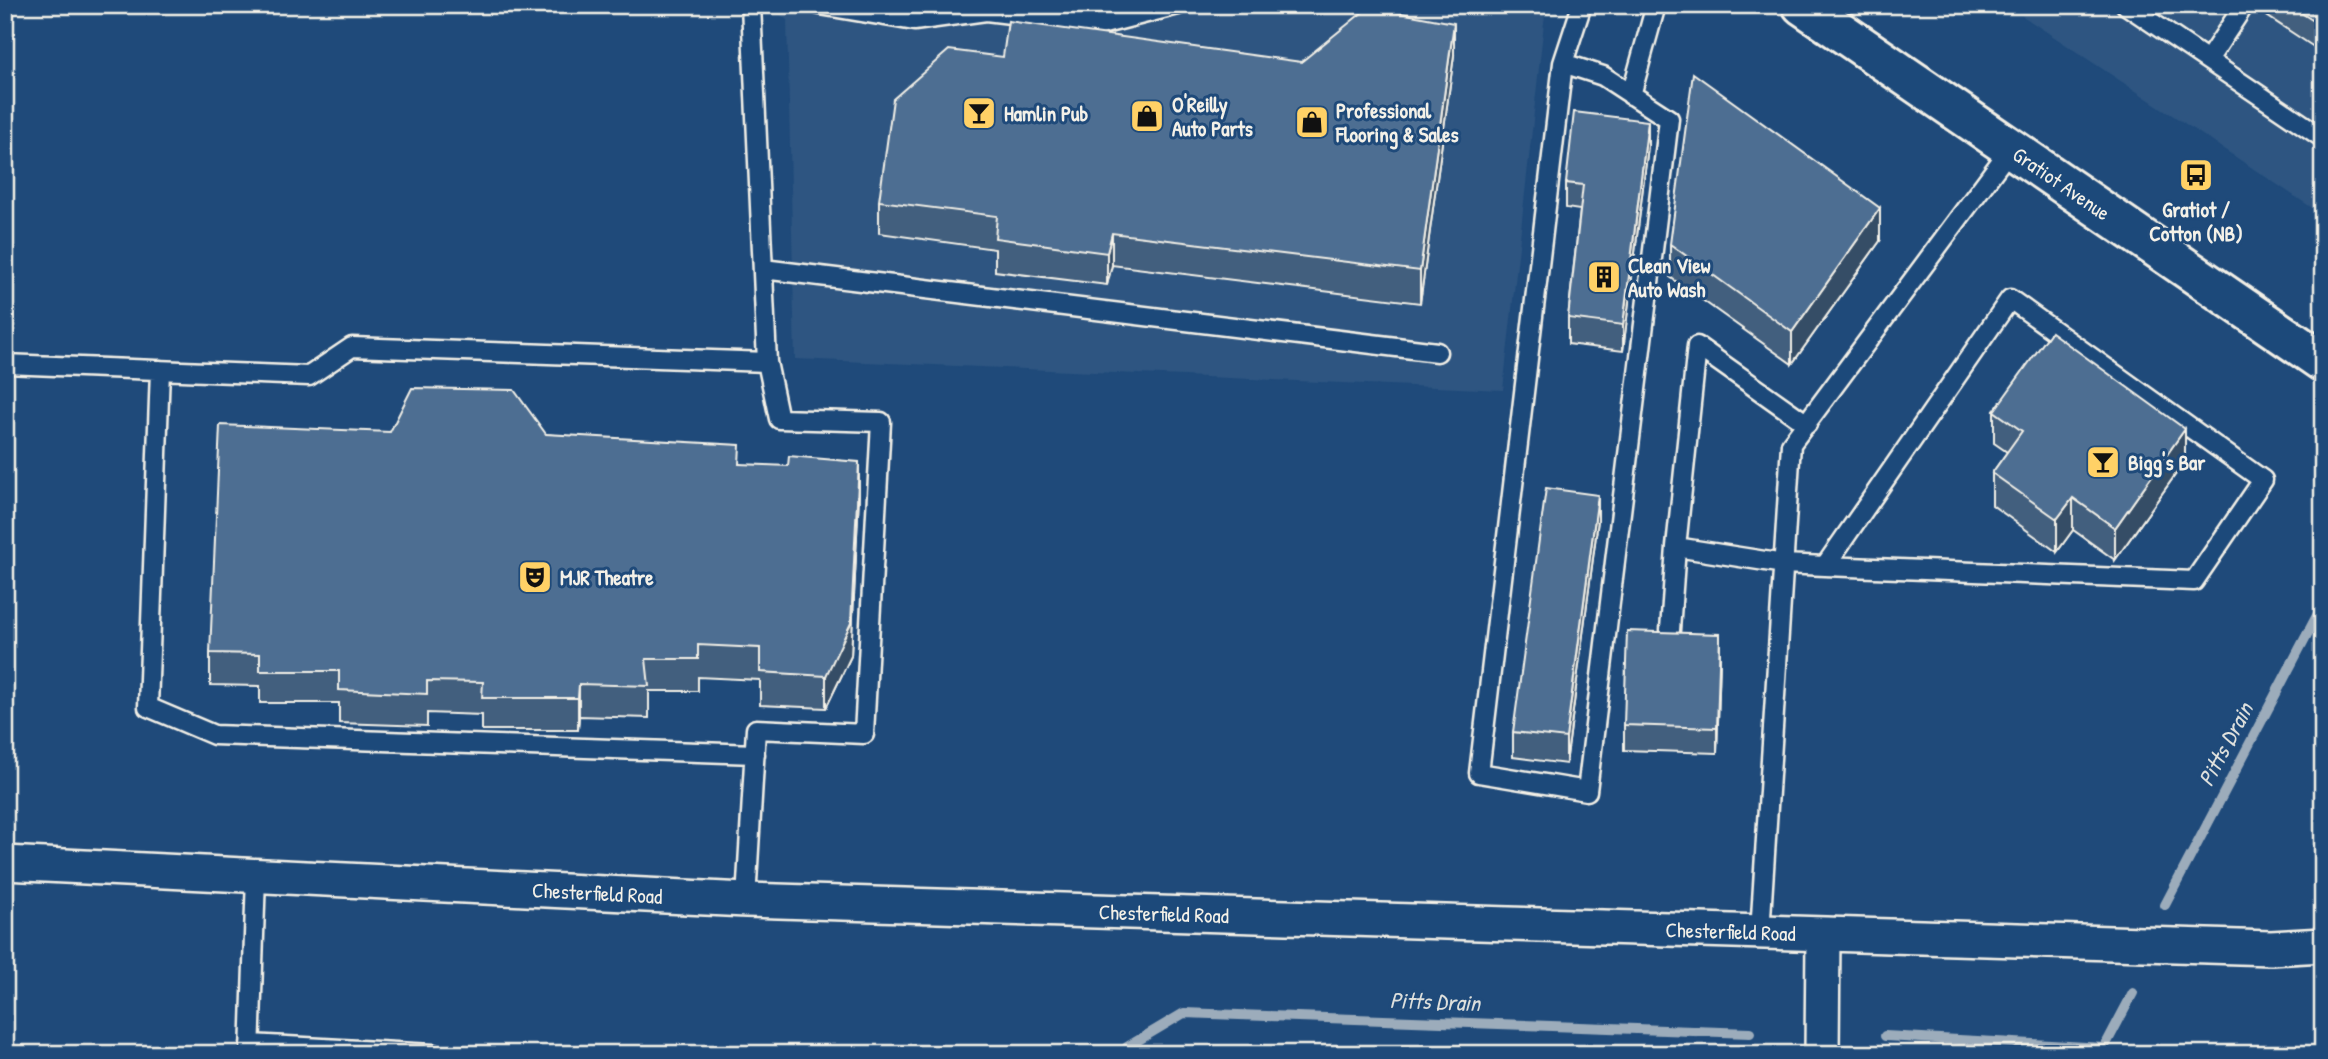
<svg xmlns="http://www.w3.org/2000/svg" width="2328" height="1059" font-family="'Patrick Hand',sans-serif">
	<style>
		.built { fill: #2d5581 }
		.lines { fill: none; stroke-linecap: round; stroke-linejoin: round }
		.stream { stroke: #9cacbb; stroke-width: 10 }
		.service-casing { stroke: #f4f1e8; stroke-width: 23 }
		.minor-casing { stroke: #f4f1e8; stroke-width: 38 }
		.primary-casing { stroke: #f4f1e8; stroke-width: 44 }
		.service { stroke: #1f4a7a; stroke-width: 18 }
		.minor { stroke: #1f4a7a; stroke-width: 33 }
		.primary { stroke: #1f4a7a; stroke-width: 38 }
		.wall { fill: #425f7e; stroke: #f4f1e8; stroke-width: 2 }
		.shaded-wall { fill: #364d66; stroke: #f4f1e8; stroke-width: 2 }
		.building { fill: #4d6e92; stroke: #f4f1e8; stroke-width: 2 }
		.labels { text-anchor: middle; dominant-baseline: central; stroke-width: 6; stroke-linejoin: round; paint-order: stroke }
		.poi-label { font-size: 21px; font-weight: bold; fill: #f4f1e8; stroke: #1f4a7a; text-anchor: start }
		.street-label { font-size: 21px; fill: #f4f1e8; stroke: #1f4a7a }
		.water-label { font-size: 23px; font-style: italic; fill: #dee0dd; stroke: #1f4a7a }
	</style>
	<rect width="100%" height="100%" fill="#1f4a7a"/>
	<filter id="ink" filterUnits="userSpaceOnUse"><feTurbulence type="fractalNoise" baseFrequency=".0143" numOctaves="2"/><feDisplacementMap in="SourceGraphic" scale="14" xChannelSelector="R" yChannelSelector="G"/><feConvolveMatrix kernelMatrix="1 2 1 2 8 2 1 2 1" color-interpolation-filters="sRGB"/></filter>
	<g filter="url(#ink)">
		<path class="built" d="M767 5H1546L1503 390 795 359 787 20Z
			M2006 5H2323V215Z"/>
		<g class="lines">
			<path class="stream" d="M2165 905 2323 604
				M1885 1036 2104 1048 2133 993
				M1127 1047 1184 1013 1750 1033"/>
			<g class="service-casing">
				<path id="service" d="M820 5 914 21 986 11 1100 25 1178 5
					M2126 5 2323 138
					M2208 60 2241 10
					M1563 63 1603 76 1669 119 1587 791 1479 773 1563 63 1582 5
					M1631 95 1656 5
					M763 269 1437 352
					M5 364 309 376 352 347 767 362 751 5
					M160 370 148 707 214 735 755 754
					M1807 424 1697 346 1676 547 1784 564 1825 566 2194 581 2263 480 2010 299 1825 566
					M1670 630 1676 547
					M746 900 756 729 864 734 881 422 779 419 767 362
					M1760 933 1791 444 2011 148
					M250 1044 433 1054
					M250 1054 256 876"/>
			</g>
			<g class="minor-casing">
				<g id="minor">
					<path id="s1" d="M5 863 746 900 2271 948 2323 945"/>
					<path d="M1822 1054 1823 936"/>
				</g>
			</g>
			<g class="primary-casing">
				<g id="primary">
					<path id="s2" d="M1802 5 2323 362"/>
				</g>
			</g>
			<use href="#service" class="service"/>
			<use href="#minor" class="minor"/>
			<use href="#primary" class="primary"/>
		</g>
		<path class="wall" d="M2250 5H2323V53Z
			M1454 55 1420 303 1112 265 1107 285 995 271V249L879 233V201L1003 57 1301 62Z
			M1648 146 1623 351 1568 344V318L1580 210 1566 208V183Z
			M1880 241 1792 364 1670 277V244Z
			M1994 411 2185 461 2115 560 2073 530 2057 552 1992 505V473L2007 452 1994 443Z
			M390 432 546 434 740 464 859 495 851 656 826 708 760 705V680L698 677V691H649V718L579 716 578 730H482V715L427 713V726L339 723V703H260V686L210 685V653Z
			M1598 520 1566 764 1513 757V732Z
			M1720 659 1717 753 1624 750V725Z"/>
		<path class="shaded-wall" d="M1454 23V55L1420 303V271Z
			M1648 121V146L1623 351V325Z
			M1880 208V241L1792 364V332Z
			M1112 233V265L1107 285V253Z
			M2185 429V461L2115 560V528Z
			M859 462V495L851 656 826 708V676Z
			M1598 495V520L1566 764V738Z
			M2073 498V530L2057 552V519Z
			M1720 634V659L1717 753V728Z
			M579 684V716L578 730V698Z"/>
		<path class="building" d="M2289 5H2323V27Z
			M1369 7 1454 23 1420 271 1112 233 1107 253 995 238 997 216 879 201 893 99 949 50 1003 57 1008 21 1301 62Z
			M1693 73 1880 208 1792 332 1670 244Z
			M1574 112 1648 121 1623 325 1568 318 1583 185 1566 183Z
			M2051 332 2185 429 2115 528 2073 498 2057 519 1992 473 2022 431 1994 411Z
			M412 388 514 390 546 434 740 445 739 464 788 466 789 456 859 462 851 623 826 676 760 672V648L698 645V659H646L649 686 579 684 578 698H482L483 682 427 681V694L339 690V671H260V654L210 653 220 425 390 432Z
			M1546 488 1598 495 1566 738 1513 732Z
			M1627 631 1720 634 1717 728 1624 725Z"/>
	</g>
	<defs>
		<g id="bar-square" transform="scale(1.75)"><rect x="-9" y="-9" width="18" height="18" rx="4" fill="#ffd166" stroke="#1f4a7a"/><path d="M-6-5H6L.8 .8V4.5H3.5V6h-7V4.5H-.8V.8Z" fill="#111"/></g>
		<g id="shop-square" transform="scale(1.75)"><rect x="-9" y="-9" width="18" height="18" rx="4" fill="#ffd166" stroke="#1f4a7a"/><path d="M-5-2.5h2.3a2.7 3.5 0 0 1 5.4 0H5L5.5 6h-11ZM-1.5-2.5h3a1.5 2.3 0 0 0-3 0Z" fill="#111"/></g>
		<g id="bus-square" transform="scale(1.75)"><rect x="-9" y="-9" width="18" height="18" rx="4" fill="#ffd166" stroke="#1f4a7a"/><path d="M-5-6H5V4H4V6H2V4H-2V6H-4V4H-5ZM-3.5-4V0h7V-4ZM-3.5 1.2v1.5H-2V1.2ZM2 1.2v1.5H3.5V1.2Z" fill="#111"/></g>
		<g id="building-square" transform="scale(1.75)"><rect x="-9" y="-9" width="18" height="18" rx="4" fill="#ffd166" stroke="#1f4a7a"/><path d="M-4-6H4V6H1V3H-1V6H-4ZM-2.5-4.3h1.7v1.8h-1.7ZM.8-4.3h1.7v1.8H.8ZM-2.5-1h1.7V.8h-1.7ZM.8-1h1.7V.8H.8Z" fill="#111"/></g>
		<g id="theatre-square" transform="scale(1.75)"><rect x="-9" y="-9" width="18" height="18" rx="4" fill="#ffd166" stroke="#1f4a7a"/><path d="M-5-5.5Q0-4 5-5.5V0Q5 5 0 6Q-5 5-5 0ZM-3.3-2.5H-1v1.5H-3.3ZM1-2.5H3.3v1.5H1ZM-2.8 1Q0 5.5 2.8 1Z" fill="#111"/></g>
	</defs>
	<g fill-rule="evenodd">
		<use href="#bar-square" x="979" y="113"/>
		<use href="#shop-square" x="1147" y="116"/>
		<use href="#shop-square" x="1312" y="122"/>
		<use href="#bus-square" x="2196" y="175"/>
		<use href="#building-square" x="1604" y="277"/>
		<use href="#bar-square" x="2103" y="462"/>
		<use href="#theatre-square" x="535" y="577"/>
	</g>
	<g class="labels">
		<g class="poi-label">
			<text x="1172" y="104">O'Reilly<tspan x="1172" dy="24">Auto Parts</tspan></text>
			<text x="1336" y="110">Professional<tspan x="1336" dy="24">Flooring &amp; Sales</tspan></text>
			<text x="1004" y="113">Hamlin Pub</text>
			<text x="2196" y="209" text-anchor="middle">Gratiot /<tspan x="2196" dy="24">Cotton (NB)</tspan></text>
			<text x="1628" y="265">Clean View<tspan x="1628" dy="24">Auto Wash</tspan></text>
			<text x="2128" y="462">Bigg's Bar</text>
			<text x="560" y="577">MJR Theatre</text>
		</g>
		<g class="street-label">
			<text stroke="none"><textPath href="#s2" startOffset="315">Gratiot Avenue</textPath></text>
			<text stroke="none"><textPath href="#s1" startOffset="593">Chesterfield Road</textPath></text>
			<text stroke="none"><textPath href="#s1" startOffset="1160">Chesterfield Road</textPath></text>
			<text stroke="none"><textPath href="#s1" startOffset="1727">Chesterfield Road</textPath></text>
		</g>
		<g class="water-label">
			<text transform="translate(2225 744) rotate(-62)">Pitts Drain</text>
			<text transform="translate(1435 1001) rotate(2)">Pitts Drain</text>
		</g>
	</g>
	<rect width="2328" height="1059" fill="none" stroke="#1f4a7a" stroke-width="28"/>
	<rect x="14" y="14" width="2300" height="1031" fill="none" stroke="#f4f1e8" stroke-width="2.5" filter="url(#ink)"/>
</svg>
